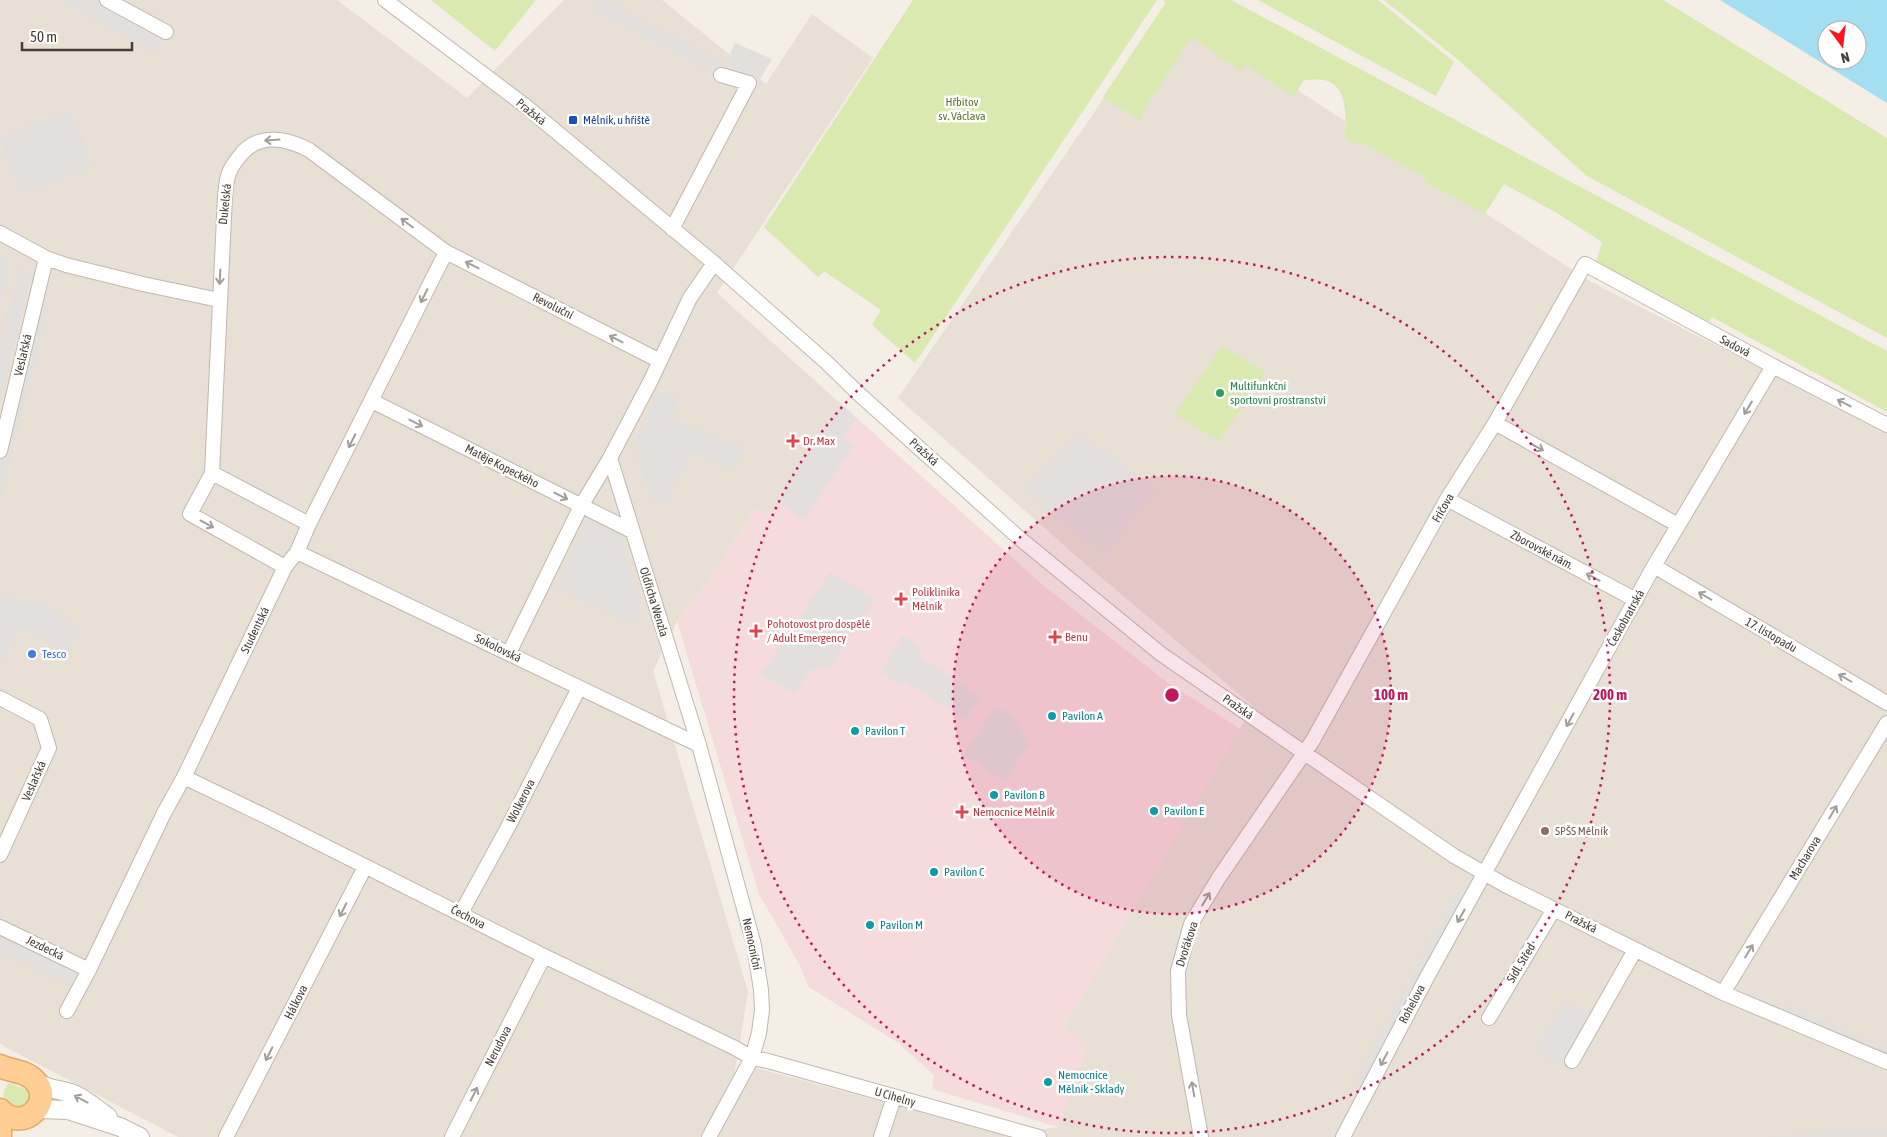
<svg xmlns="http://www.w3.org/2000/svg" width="1887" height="1137" font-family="'Asap Condensed',sans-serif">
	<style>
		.residential { fill: #e8dfd5 }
		.medical { fill: #f5dbdc }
		.green { fill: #d9e9b0 }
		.parking { fill: #e2dfdc }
		.water { fill: #a3dff1; fill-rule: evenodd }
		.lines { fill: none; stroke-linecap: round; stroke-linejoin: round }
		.minor-casing { stroke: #c3b7ad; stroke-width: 16 }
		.tertiary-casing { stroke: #c3b7ad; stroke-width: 20 }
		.primary-casing { stroke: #e6a764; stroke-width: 25 }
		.minor { stroke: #fff; stroke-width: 14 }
		.tertiary { stroke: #fff; stroke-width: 18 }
		.primary { stroke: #ffce95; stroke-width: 22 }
		.oneway { stroke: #a39e9a }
		.ring { fill: none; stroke: #c2185b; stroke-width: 2.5; stroke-dasharray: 2.5 5 }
		.transit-dot { fill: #1a4fb4; stroke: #fff; stroke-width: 2 }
		.leisure-dot { fill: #2e9e5b; stroke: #fff; stroke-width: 2 }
		.health-dot { fill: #e0444e; stroke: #fff; stroke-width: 2 }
		.shop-dot { fill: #3f7fe0; stroke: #fff; stroke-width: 2 }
		.culture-dot { fill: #0f9aa8; stroke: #fff; stroke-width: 2 }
		.education-dot { fill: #8d6e63; stroke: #fff; stroke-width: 2 }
		.labels { text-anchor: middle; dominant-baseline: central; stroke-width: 5; stroke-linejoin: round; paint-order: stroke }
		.park-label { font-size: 12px; fill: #567a28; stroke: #fff }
		.street-label { font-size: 12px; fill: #473d36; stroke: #fff }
		.transit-label { font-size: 12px; fill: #164399; stroke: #fff; text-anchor: start }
		.leisure-label { font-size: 12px; fill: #27864d; stroke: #fff; text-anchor: start }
		.health-label { font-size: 12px; fill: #be3a42; stroke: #fff; text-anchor: start }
		.shop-label { font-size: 12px; fill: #366cbe; stroke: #fff; text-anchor: start }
		.culture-label { font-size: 12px; fill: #0d838f; stroke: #fff; text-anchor: start }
		.education-label { font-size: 12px; fill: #785e54; stroke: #fff; text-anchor: start }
		.centre { fill: #c2185b; stroke: #fff; stroke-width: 2.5 }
		.ring-label { font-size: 15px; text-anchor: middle; font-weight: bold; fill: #c2185b; stroke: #fff; stroke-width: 5; stroke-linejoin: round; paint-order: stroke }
	</style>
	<rect width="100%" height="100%" fill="#f4eee7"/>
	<path class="residential" d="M0 0H337L467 98 564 0H662L766 84 812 14 873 58 717 293 841 404 768 516 755 508 710 578 677 621 653 671 748 992 732 1088 700 1137H178L0 1044Z
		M1166 12 1297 90 1345 121 1346 138 1359 142 1425 177 1423 181 1485 213 1591 282 1887 432V1137H715L756 1068 1005 1135 1058 1127 1065 1025 1253 706 1075 555 898 398 1104 98Z"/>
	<path class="medical" d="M841 404 1045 587 1167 682 1240 729 1065 1025 1087 1049 1058 1127 932 1089 934 1075 897 1042 809 987 799 964 759 894 677 621 710 578 755 508 768 516Z"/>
	<path class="green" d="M431 0H536L495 51Z
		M913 0H1157L915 363 872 325 881 310 824 271 818 277 764 227Z
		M1163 0H1231L1887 351V412L1712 317 1709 322 1596 262 1602 242 1557 213 1504 184 1485 214 1423 181 1425 177 1359 142 1357 146 1346 138C1345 119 1349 85 1324 80 1318 79 1310 80 1304 80L1293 97 1247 65 1241 72 1192 37 1141 114 1143 116 1140 121 1103 97 1166 2Z
		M1258 0H1378L1454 62 1436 96Z
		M1384 0H1663L1887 138V338L1587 176 1456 58Z
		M1222 346 1265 372 1219 441 1175 414Z
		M9 1083 33 1092V1098L21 1111 6 1104C2 1096 3 1090 9 1083Z"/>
	<path class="parking" d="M61 0H107L166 32 154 54Z
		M595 0H608L723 61 716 74 591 9Z
		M735 43 772 59 757 84 721 75Z
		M70 111 92 166 21 195 0 140V136Z
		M0 258 6 261 8 272 0 300Z
		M19 269 32 272 0 397V341Z
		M36 302 49 306 0 498V450Z
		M659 391 679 400 671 418 747 448 735 471 691 453 665 507 650 499 637 459 638 433Z
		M841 404 856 418 843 438 854 445 804 520 777 502Z
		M1077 432 1157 489 1106 553 1060 522 1022 488Z
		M588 516 617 529 642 607 632 625 554 588Z
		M830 572 875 599 829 669 811 670 795 693 761 675Z
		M0 596 38 602 81 626 67 652 20 628 0 665Z
		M903 635 920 647 921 654 925 660 981 697 965 720 904 681 902 685 881 672Z
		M996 705 1016 719 1029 744 1004 782 964 755Z
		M1456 893 1466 898 1365 1088 1353 1082Z
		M0 933 81 973 73 988 0 952Z
		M1621 986 1573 1072 1535 1051 1565 1000 1593 1013Z
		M1787 1005 1887 1047V1052L1781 1009Z
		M1868 1127H1887V1136L1769 1137Z"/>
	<path class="water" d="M1720 0H1887V103ZM1827 30H1857V60H1827Z"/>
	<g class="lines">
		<g class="minor-casing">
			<path id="minor" d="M107 0 166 32
				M385 0 523 104 714 263 825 361 859 394 1018 537 1161 654 1454 856 1505 885 1723 993 1887 1062
				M672 229 749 83 721 75
				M0 233 46 258 66 265 143 284 219 300
				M372 401 632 531
				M1495 423 1678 525
				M0 451 46 258
				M212 473 309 524
				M1447 499 1636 600
				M297 552 699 745
				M1654 566 1887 703
				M285 567 190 514 212 473 225 196C226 189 226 180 229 173 231 167 235 162 239 157 257 132 286 138 309 150L446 252 660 361
				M509 653 581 506 610 458
				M0 698 40 719 49 748 0 855
				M184 777 265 816 544 956 735 1048 752 1058 768 1061 1039 1137
				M461 913 508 827 579 688
				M0 927 89 970
				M1723 993 1887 723
				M67 1011 89 970 164 813 184 777 285 567 297 552 309 524 446 252
				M1489 1018 1554 909
				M1572 1061 1635 950
				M226 1137 365 867
				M452 1137 544 956
				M709 1137 752 1058 759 1033 762 1010 761 990 754 945 699 745 610 458 650 382 690 298 714 263
				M881 1137 894 1097
				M1201 1137 1179 1015 1178 971 1191 924 1218 879 1313 740 1447 499 1495 423 1585 264 1773 366 1887 425
				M1343 1137 1426 979 1654 566 1773 366"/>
		</g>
		<g class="tertiary-casing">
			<path id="tertiary" d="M37 1082C48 1090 59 1089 71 1093 85 1098 96 1109 108 1117
				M37 1109 68 1110 120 1127 140 1137"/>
		</g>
		<g class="primary-casing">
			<path id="primary" d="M0 1066C10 1071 25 1071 33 1079 56 1099 25 1135 0 1110
				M0 1117V1137"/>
		</g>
		<use href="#minor" class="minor"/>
		<use href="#tertiary" class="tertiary"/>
		<use href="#primary" class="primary"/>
	</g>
	<defs><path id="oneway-shaft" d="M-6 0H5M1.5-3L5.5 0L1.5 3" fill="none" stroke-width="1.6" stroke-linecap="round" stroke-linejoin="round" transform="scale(1.25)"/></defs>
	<g class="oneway">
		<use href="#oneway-shaft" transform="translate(272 140) rotate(176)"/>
		<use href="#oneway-shaft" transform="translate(407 223) rotate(-143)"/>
		<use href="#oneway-shaft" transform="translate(472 265) rotate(-153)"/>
		<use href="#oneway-shaft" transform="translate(220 277) rotate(93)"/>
		<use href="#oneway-shaft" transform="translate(424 296) rotate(117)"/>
		<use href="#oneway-shaft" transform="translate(616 339) rotate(-153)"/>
		<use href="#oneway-shaft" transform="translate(1844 403) rotate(-153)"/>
		<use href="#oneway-shaft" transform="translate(1748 408) rotate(121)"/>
		<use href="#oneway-shaft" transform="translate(416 423) rotate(27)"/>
		<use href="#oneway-shaft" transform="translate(352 441) rotate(117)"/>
		<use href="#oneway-shaft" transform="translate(1537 447) rotate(29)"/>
		<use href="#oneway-shaft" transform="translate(561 496) rotate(27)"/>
		<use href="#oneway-shaft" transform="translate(207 524) rotate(29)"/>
		<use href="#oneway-shaft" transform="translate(1593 577) rotate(-152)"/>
		<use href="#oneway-shaft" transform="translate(1705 596) rotate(-150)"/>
		<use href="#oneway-shaft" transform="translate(1845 678) rotate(-150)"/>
		<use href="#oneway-shaft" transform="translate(1570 720) rotate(119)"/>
		<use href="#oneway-shaft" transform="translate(1833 812) rotate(-59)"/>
		<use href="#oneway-shaft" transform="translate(1206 899) rotate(-59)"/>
		<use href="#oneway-shaft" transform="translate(343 910) rotate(117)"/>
		<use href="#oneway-shaft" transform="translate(1461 916) rotate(119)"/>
		<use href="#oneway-shaft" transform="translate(1749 951) rotate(-59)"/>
		<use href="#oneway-shaft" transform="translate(269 1054) rotate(117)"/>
		<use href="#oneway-shaft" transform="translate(1384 1059) rotate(118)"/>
		<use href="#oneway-shaft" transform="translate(1193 1089) rotate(-100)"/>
		<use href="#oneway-shaft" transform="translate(474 1094) rotate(-63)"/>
		<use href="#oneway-shaft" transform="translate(81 1099) rotate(-152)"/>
	</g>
	<circle cx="1172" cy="695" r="219" fill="#c2185b" fill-opacity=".12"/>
	<g class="ring">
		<circle cx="1172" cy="695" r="219"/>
		<circle cx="1172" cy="695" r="438"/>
	</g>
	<rect class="transit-dot" x="568" y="115" width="10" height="10" rx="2.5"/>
	<circle class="leisure-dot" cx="1220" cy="393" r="5"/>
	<g class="health-dot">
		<path d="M790.5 433.5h5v5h5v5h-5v5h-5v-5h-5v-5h5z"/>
		<path d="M898.5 591.5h5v5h5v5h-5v5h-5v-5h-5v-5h5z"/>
		<path d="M753.5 623.5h5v5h5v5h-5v5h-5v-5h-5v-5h5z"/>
		<path d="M1052.5 629.5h5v5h5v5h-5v5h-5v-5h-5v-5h5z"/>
		<path d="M959.5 804.5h5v5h5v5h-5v5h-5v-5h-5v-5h5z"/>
	</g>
	<circle class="shop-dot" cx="32" cy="654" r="5"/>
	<g class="culture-dot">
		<circle cx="1052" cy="716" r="5"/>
		<circle cx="855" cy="731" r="5"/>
		<circle cx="994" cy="795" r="5"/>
		<circle cx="1154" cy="811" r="5"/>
		<circle cx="934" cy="872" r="5"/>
		<circle cx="870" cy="925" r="5"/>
		<circle cx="1048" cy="1082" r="5"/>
	</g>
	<circle class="education-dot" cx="1545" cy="831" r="5"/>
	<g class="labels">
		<g class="park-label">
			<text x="962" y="102">Hřbitov<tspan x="962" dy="14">sv. Václava</tspan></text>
		</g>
		<g class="street-label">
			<text transform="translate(531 112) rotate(39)">Pražská</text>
			<text transform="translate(225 204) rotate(-84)">Dukelská</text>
			<text transform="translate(553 306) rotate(27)">Revoluční</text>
			<text transform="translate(1735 346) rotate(28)">Sadová</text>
			<text transform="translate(23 355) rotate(-77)">Veslařská</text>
			<text transform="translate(924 452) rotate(42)">Pražská</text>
			<text transform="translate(502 466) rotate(27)">Matěje Kopeckého</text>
			<text transform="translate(1443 508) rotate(-60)">Fričova</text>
			<text transform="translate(1542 550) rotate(28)">Zborovské nám.</text>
			<text transform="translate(654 602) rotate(73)">Oldřicha Wenzla</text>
			<text transform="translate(1626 618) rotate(-61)">Českobratrská</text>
			<text transform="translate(255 630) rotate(-64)">Studentská</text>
			<text transform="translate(1771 635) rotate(30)">17. listopadu</text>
			<text transform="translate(498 648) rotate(26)">Sokolovská</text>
			<text transform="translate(1238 707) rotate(35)">Pražská</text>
			<text transform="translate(34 781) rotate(-66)">Veslařská</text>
			<text transform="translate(521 801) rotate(-63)">Wolkerova</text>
			<text transform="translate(1805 858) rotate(-59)">Macharova</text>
			<text transform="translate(468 917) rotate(27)">Čechova</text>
			<text transform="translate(1581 922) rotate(27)">Pražská</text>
			<text transform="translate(752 944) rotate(78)">Nemocniční</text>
			<text transform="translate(1187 944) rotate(-72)">Dvořákova</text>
			<text transform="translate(45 948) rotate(26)">Jezdecká</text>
			<text transform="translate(1521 963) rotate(-59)">Sídl. Střed</text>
			<text transform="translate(296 1002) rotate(-63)">Hálkova</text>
			<text transform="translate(1412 1004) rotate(-62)">Rohelova</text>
			<text transform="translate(498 1046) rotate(-63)">Nerudova</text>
			<text transform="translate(895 1097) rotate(16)">U Cihelny</text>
		</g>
		<g class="transit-label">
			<text x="583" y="120">Mělník, u hřiště</text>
		</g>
		<g class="leisure-label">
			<text x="1230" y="386">Multifunkční<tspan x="1230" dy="14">sportovní prostranství</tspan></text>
		</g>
		<g class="health-label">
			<text x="803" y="441">Dr. Max</text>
			<text x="912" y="592">Poliklinika<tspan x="912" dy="14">Mělník</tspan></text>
			<text x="767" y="624">Pohotovost pro dospělé<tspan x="767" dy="14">/ Adult Emergency</tspan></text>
			<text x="1065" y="637">Benu</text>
			<text x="973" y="812">Nemocnice Mělník</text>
		</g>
		<g class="shop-label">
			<text x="42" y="654">Tesco</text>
		</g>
		<g class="culture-label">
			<text x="1062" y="716">Pavilon A</text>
			<text x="865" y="731">Pavilon T</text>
			<text x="1004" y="795">Pavilon B</text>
			<text x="1164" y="811">Pavilon E</text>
			<text x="944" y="872">Pavilon C</text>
			<text x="880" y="925">Pavilon M</text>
			<text x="1058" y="1075">Nemocnice<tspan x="1058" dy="14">Mělník - Sklady</tspan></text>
		</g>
		<g class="education-label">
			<text x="1555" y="831">SPŠS Mělník</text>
		</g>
	</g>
	<circle cx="1172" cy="695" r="8" class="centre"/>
	<g class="ring-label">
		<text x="1391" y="700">100 m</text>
		<text x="1610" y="700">200 m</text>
	</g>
	<g transform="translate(1842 45) rotate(165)"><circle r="24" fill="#ffffff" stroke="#b5b1af"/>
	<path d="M0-4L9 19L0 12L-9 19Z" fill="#fd151c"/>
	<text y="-8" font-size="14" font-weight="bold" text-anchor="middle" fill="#473d36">N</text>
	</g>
	<path d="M22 42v8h110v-8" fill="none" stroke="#473d36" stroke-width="2.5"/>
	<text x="30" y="42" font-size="15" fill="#473d36" stroke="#ffffff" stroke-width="4" paint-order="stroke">50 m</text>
</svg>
